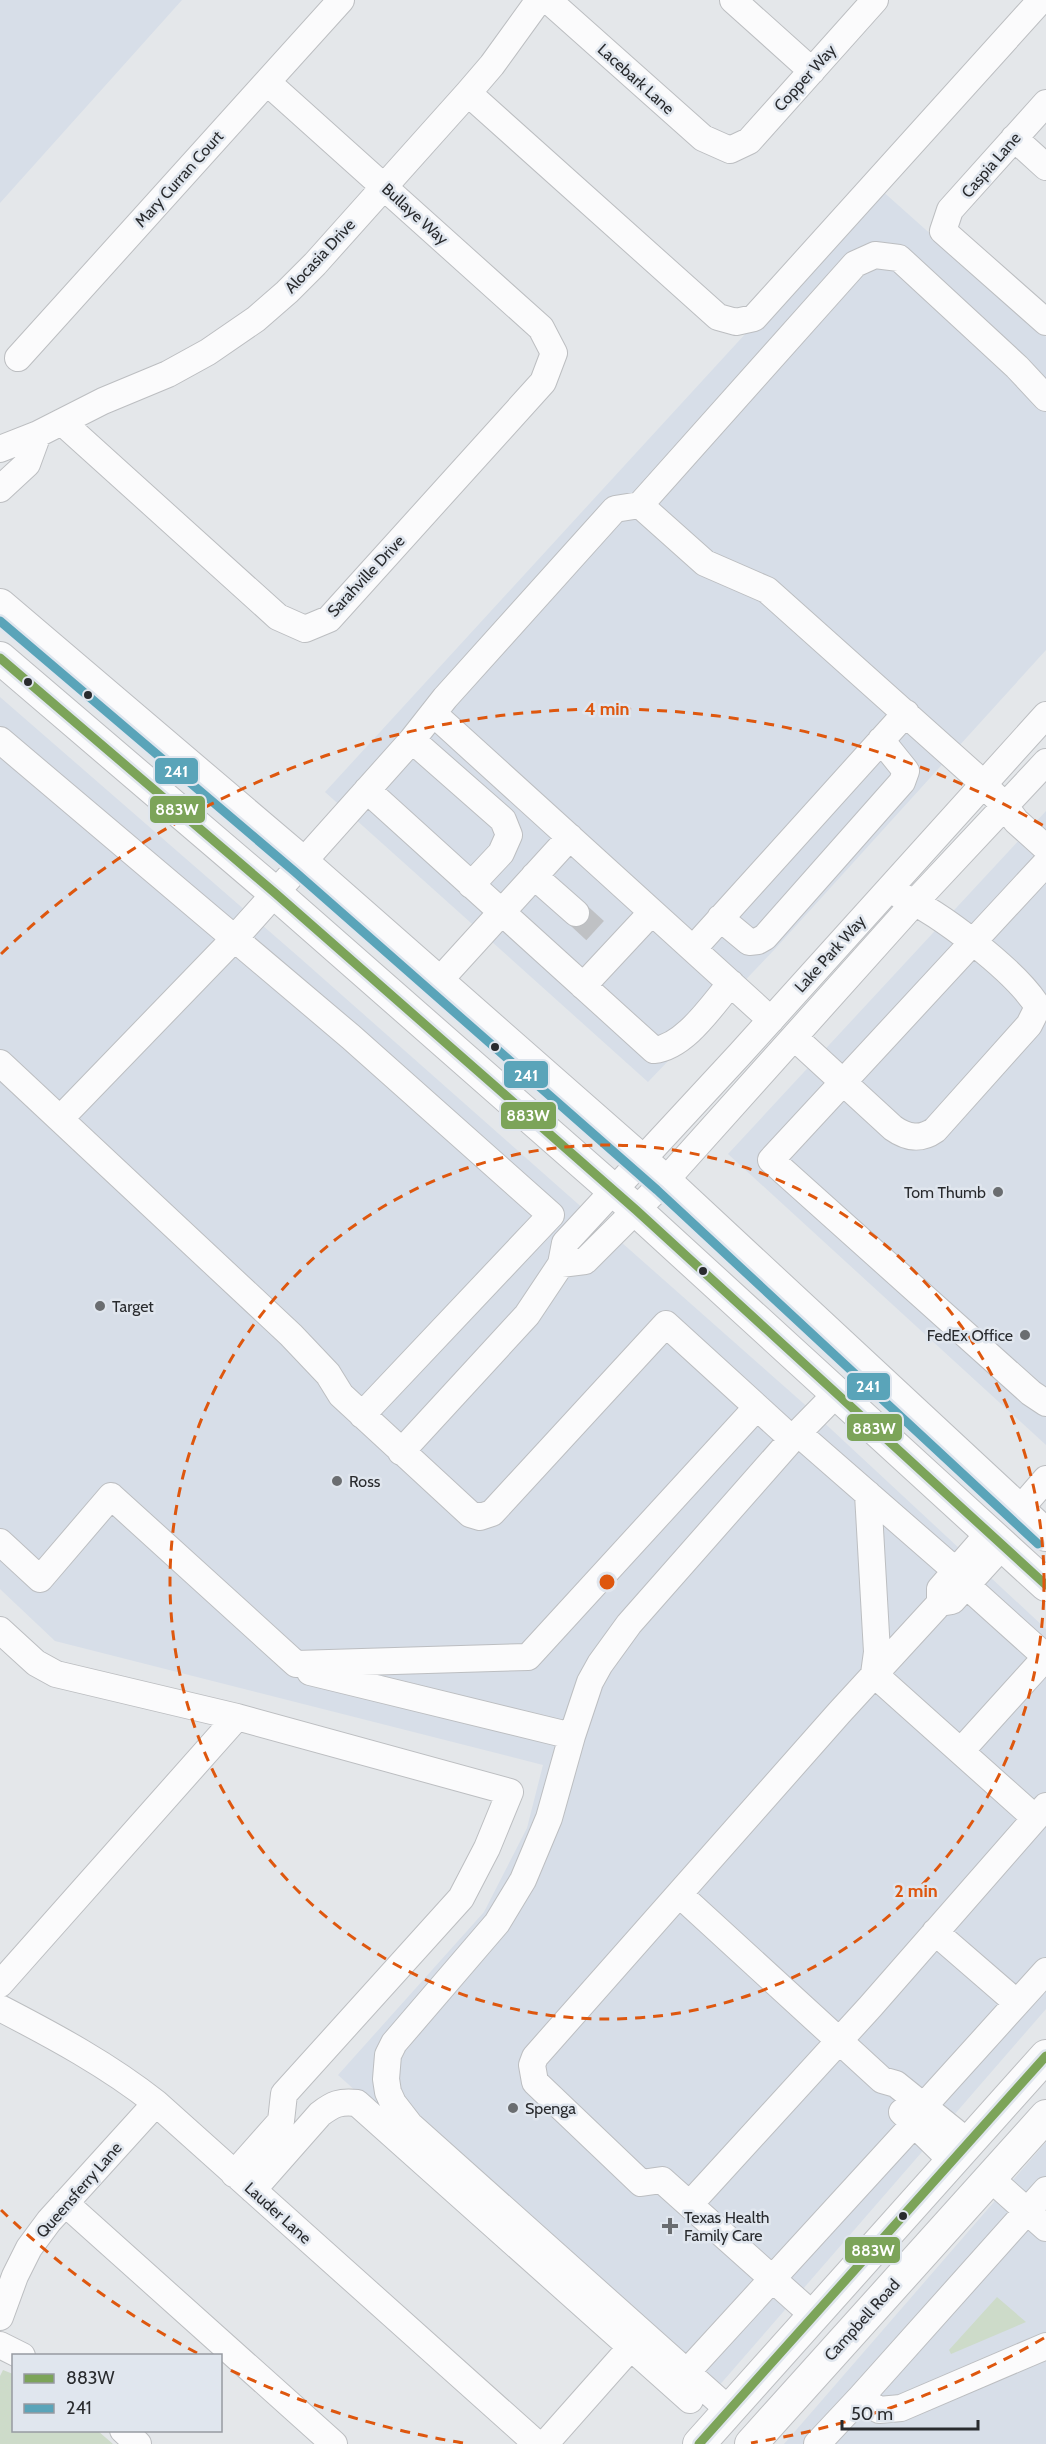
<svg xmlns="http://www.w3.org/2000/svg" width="1046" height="2444" font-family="Cabin,sans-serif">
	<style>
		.built { fill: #d7dee8 }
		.green { fill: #cddbc9 }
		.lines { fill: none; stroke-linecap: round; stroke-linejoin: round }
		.minor-tunnel { stroke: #bfc1c4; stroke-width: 26; stroke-dasharray: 26 13; stroke-linecap: butt }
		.minor-casing { stroke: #bcbec1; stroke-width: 28 }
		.major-casing { stroke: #bcbec1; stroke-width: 34 }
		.minor { stroke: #fbfbfc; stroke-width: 26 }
		.major { stroke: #fbfbfc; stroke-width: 32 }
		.bus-1-casing { stroke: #e0e6ee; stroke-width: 14 }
		.bus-2-casing { stroke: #e0e6ee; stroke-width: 14 }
		.bus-1 { stroke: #7ca459; stroke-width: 9 }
		.bus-2 { stroke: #5aa4b9; stroke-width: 9 }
		.ring { fill: none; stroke: #de570e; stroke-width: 3; stroke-dasharray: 10 8 }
		.bus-dot { fill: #292b2e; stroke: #e0e6ee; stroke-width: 2 }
		.poi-dot { fill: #6a6d70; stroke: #e0e6ee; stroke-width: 2 }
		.labels { text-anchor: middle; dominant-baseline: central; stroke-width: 5; stroke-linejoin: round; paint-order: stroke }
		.street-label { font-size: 16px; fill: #292b2e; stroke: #e0e6ee }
		.poi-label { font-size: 16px; fill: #292b2e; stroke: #e0e6ee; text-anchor: start }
		.centre { fill: #de570e; stroke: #e0e6ee; stroke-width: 3 }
		.ring-label { font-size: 18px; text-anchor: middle; font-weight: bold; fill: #de570e; stroke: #e0e6ee; stroke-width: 5; stroke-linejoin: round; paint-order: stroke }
		.line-badge { stroke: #e0e6ee; stroke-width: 2 }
		.badge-label { font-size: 16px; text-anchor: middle; font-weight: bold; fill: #fff }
	</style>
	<rect width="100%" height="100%" fill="#e4e7ea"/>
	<path class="built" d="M0 0H182L0 203Z
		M879 188 1046 337V650L774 950 648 1082 325 792Z
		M0 697 300 958 803 1403 1046 1629V2009L704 2403 338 2075 484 1912 527 1828 543 1765 55 1641 0 1589Z
		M1046 811V1445L728 1154Z
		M1046 2142V2444H784Z"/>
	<path class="green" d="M997 2297 1026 2322 951 2354 949 2350Z
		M3 2370 13 2374 14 2430 98 2431 113 2444H0V2376Z"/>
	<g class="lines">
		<path class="minor-tunnel" d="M576 913 601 936"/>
		<g class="minor-casing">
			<path id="minor" d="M548 0 703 138 730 150 749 141 875 0
				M733 0 812 71
				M468 93 718 317 736 322 754 318 1041 0
				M1046 103 950 210 943 231 1046 322
				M1014 138 1046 167
				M18 358 341 0
				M62 422 278 617 305 629 329 619 543 382 554 353 541 328 267 82
				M0 449 38 434 103 401 168 374 208 352 256 319 287 292 315 264 468 93 492 65 539 0
				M0 489 27 464 38 434
				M640 505 855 264 875 255 899 258 1017 367 1046 398
				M434 714 771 1020
				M0 740 351 1037 551 1215 362 1415
				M412 740 503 820 509 835 501 853 471 885
				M367 790 654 1050C685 1047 712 1005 731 983
				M1046 863 771 1160 1031 1393 1046 1403
				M534 876 576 913
				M720 918 749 942 758 941 765 937 902 782 906 771 881 740
				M693 949 906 713
				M438 982 570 837
				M583 986 652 912
				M795 1038 893 1128C907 1138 921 1140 935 1130L1029 1025 1038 1007C1017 972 939 912 901 896
				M0 1063 291 1335 328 1374 341 1395 470 1514 480 1517 492 1513 666 1324 792 1439
				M60 1119 234 939 412 740 445 698 615 509 640 505 705 563 767 590 974 775 1005 806 1016 821 1046 848
				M561 1264 585 1261 665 1181 915 902 1046 762
				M799 1434 956 1571
				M401 1452 527 1315 561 1264 565 1243 740 1054 1046 715
				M868 1494 877 1652 874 1674 1035 1818
				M1019 1510 1046 1479
				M988 1534 940 1589V1603L952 1601 1003 1545
				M0 1542 40 1579 111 1496 296 1664 528 1657 757 1407
				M966 1585 1046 1657
				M0 1630 36 1663 56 1674 237 1717 510 1792 487 1848 461 1898 284 2094 281 2121 234 2174
				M310 1672 572 1736
				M961 1751 1046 1657
				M679 1894 882 2080 896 2084 969 2143
				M935 1932 1017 2003
				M0 1984 237 1717
				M0 2008C54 2036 108 2065 156 2103L537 2444
				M923 2107 1046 1971
				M902 2112 952 2161
				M990 2178 1046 2228
				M253 2190 320 2114C333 2104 340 2101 357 2103L690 2400
				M65 2203 334 2444
				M690 2204 870 2007 1046 1806
				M814 2316 662 2180 641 2183 535 2082 532 2065 535 2057 839 1713 940 1603
				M0 2317 15 2276 29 2248 49 2221 156 2103
				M0 2345 22 2356
				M687 2372 914 2124
				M860 2398 1046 2190
				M729 2410 410 2125 393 2103 388 2092 386 2079 388 2055 394 2043 497 1923 523 1880 549 1818 572 1736 590 1682 600 1664 629 1624 792 1439 836 1394
				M123 2430 138 2444
				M545 2444 631 2347
				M817 2444 860 2398 879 2410 901 2408 1046 2346"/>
		</g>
		<g class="major-casing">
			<path id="major" d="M0 605 302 862 665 1181 1046 1535
				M0 658 275 893 636 1210 1046 1585
				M699 2444 1046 2056
				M751 2444 1046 2116"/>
		</g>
		<use href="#minor" class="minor"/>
		<use href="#major" class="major"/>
		<g class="bus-1-casing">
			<path id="bus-1" d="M0 658 275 893 636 1210 1046 1585
				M699 2444 1046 2056"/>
		</g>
		<g class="bus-2-casing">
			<path id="bus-2" d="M0 621 294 871 657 1190 1038 1544"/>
		</g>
		<use href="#bus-1" class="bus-1"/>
		<use href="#bus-2" class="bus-2"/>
	</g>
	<g class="ring">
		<circle cx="607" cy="1582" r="437"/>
		<path d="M1044 2338A873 873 0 0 1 751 2443M463 2443A873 873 0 0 1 224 2367M197 2353A873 873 0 0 1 1 2210M1 954A873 873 0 0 1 1044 826"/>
	</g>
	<g class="bus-dot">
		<circle cx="28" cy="682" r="5"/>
		<circle cx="88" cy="695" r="5"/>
		<circle cx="495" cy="1047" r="5"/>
		<circle cx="703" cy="1271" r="5"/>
		<circle cx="903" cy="2216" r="5"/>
	</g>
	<g class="poi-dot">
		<circle cx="998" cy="1192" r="6"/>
		<circle cx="100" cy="1306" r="6"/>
		<circle cx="1025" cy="1335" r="6"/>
		<circle cx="337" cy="1481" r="6"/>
		<circle cx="513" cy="2108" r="6"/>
		<path d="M667 2217h6v6h6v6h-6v6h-6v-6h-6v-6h6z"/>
	</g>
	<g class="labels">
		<g class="street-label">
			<text transform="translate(805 78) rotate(-48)">Copper Way</text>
			<text transform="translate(636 79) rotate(42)">Lacebark Lane</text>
			<text transform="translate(991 165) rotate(-49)">Caspia Lane</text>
			<text transform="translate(179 179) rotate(-48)">Mary Curran Court</text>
			<text transform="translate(415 214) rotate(42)">Bullaye Way</text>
			<text transform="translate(320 256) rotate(-47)">Alocasia Drive</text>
			<text transform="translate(366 576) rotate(-47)">Sarahville Drive</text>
			<text transform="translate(830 954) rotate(-48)">Lake Park Way</text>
			<text transform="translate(79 2190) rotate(-49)">Queensferry Lane</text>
			<text transform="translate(278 2213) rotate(42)">Lauder Lane</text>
			<text transform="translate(862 2320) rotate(-48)">Campbell Road</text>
		</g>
		<g class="poi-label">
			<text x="986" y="1192" text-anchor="end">Tom Thumb</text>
			<text x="112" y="1306">Target</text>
			<text x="1013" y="1335" text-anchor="end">FedEx Office</text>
			<text x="349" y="1481">Ross</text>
			<text x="525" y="2108">Spenga</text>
			<text x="684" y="2217">Texas Health<tspan x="684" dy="18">Family Care</tspan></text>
		</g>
	</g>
	<circle cx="607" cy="1582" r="9" class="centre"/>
	<g class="ring-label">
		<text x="607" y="715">4 min</text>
		<text x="916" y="1897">2 min</text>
	</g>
	<g class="line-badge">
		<rect x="154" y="757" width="45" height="28" rx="6" fill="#5aa4b9"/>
		<rect x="149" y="795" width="57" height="29" rx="6" fill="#7ca459"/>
		<rect x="503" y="1060" width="46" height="29" rx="6" fill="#5aa4b9"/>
		<rect x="500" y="1101" width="57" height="29" rx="6" fill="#7ca459"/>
		<rect x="846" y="1372" width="45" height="29" rx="6" fill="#5aa4b9"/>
		<rect x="846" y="1413" width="57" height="29" rx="6" fill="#7ca459"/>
		<rect x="844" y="2236" width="57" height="28" rx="6" fill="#7ca459"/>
	</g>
	<g class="badge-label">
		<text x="176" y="777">241</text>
		<text x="177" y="815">883W</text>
		<text x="526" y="1081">241</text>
		<text x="528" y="1121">883W</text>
		<text x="868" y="1392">241</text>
		<text x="874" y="1434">883W</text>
		<text x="873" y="2256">883W</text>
	</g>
	<rect x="12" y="2354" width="210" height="78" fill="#e0e6ee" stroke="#979ba1" stroke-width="1.5"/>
	<rect x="24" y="2374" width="30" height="9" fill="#7ca459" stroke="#979ba1" stroke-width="1.5"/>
	<text x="66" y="2384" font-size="18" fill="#292b2e">883W</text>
	<rect x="24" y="2404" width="30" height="9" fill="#5aa4b9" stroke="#979ba1" stroke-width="1.5"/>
	<text x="66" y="2414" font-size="18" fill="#292b2e">241</text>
	<path d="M842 2420v9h136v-9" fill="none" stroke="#292b2e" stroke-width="3"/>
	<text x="851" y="2420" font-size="18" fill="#292b2e" stroke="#e0e6ee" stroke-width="4.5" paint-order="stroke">50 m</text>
</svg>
